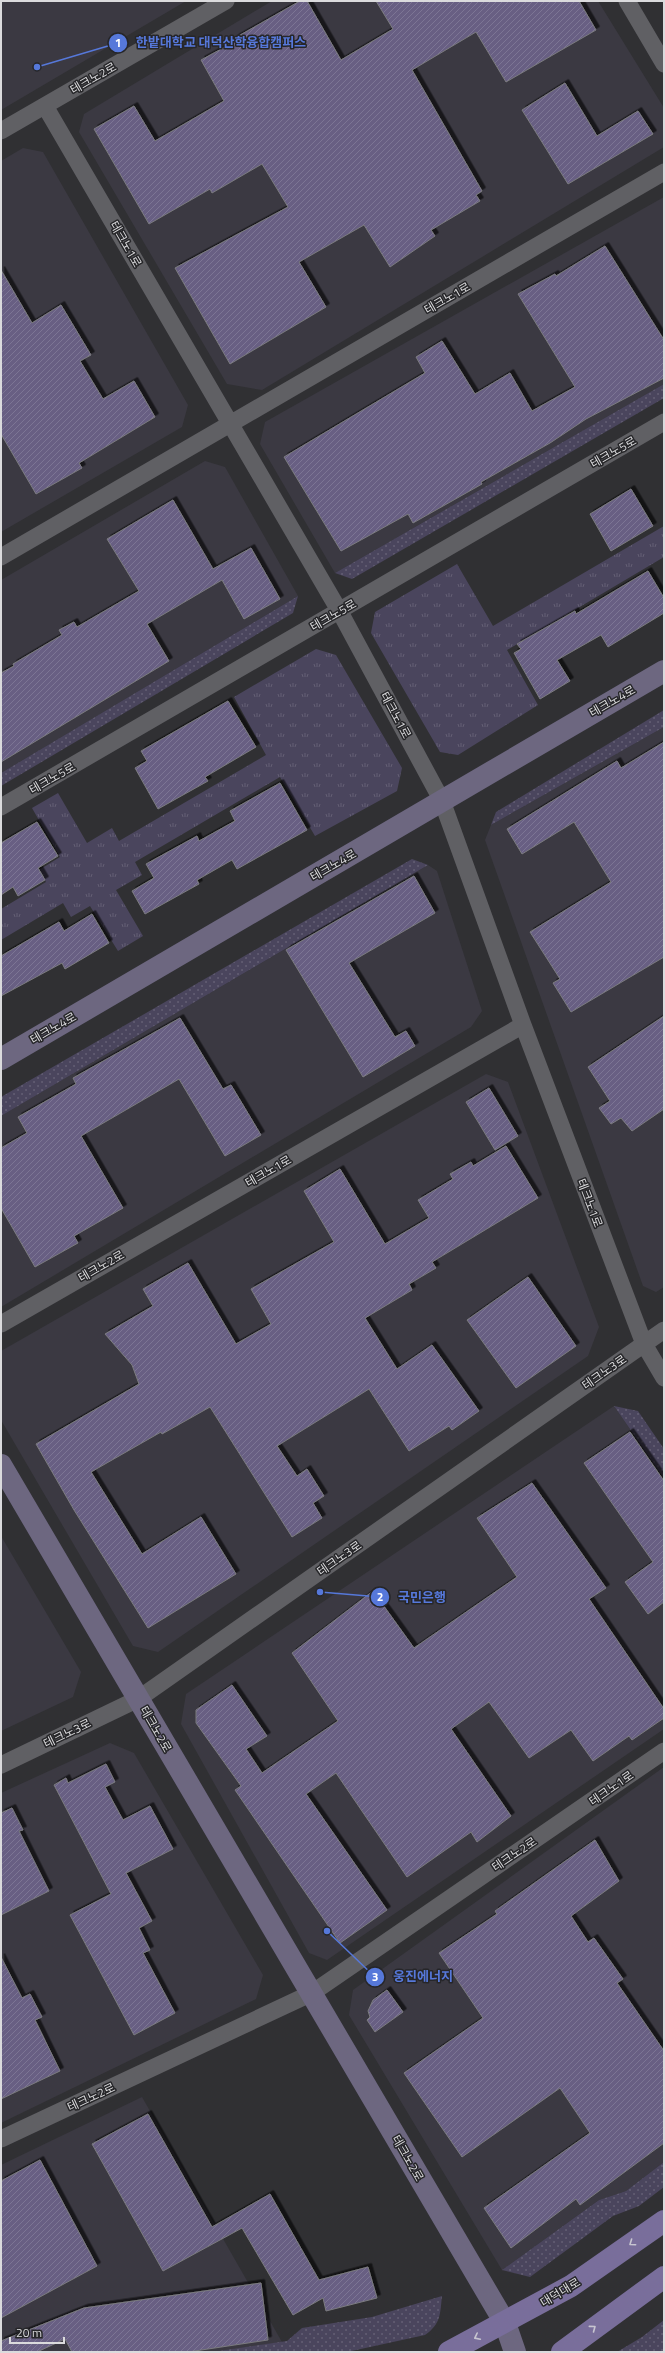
<svg xmlns="http://www.w3.org/2000/svg" width="665" height="2353" font-family="'Titillium Web','Noto Sans KR',sans-serif">
	<style>
		.built { fill: #3b3942 }
		.grass { fill: url(#grass-dots) }
		.park { fill: url(#park-tufts) }
		.building { fill: url(#building-hatch); stroke: #7b7b7f; filter: url(#shadow) }
		.lines { fill: none; stroke-linecap: round; stroke-linejoin: round }
		.street { stroke: #606064; stroke-width: 17 }
		.secondary { stroke: #6d6780; stroke-width: 22 }
		.primary { stroke: #796e9b; stroke-width: 22 }
		.oneway { stroke: #c7c5d0 }
		.labels { text-anchor: middle; dominant-baseline: central; stroke-width: 3; stroke-linejoin: round; paint-order: stroke }
		.street-label { font-size: 12px; fill: #dbdbdd; stroke: #262629 }
		.leader { fill: none; stroke: #5678da; stroke-width: 1.5 }
		.callout-dot { fill: #5678da; stroke: #262629; stroke-width: 1.5 }
		.mark-label { font-size: 12px; text-anchor: middle; font-weight: bold; fill: #fff }
		.callout-label { font-size: 13px; text-anchor: middle; font-weight: bold; fill: #5678da; stroke: #262629; stroke-width: 3; stroke-linejoin: round; paint-order: stroke }
	</style>
	<defs>
		<pattern id="grass-dots" width="8" height="8" patternUnits="userSpaceOnUse"><rect width="8" height="8" fill="#4a455d"/><path d="M2 2h.1M6 6h.1" fill="none" stroke="#645f74" stroke-width="1.8" stroke-linecap="round"/></pattern>
		<pattern id="park-tufts" width="24" height="20" patternUnits="userSpaceOnUse"><rect width="24" height="20" fill="#4a455d"/><path d="M3 7l-1-3M5 7V3M7 7l1-3M15 17l-1-3M17 17v-4M19 17l1-3" fill="none" stroke="#645f74"/></pattern>
		<pattern id="building-hatch" width="6" height="6" patternUnits="userSpaceOnUse"><rect width="6" height="6" fill="#675f83"/><path d="M-1 1l2-2M0 6l6-6M5 7l2-2" fill="none" stroke="#7c7594"/></pattern>
		<filter id="shadow"><feDropShadow dx="3.5" dy="-3.5" stdDeviation="0" flood-color="#0009"/></filter>
	</defs>
	<rect width="100%" height="100%" fill="#303033"/>
	<path class="built" d="M1 1H186L1 110Z
		M272 1H598L664 108V147L262 390 227 384 79 132 84 114Z
		M23 148 43 152 188 405 182 427 1 532V161Z
		M664 197V384L335 573 260 444 265 422Z
		M205 461 225 467 298 596 1 773V580Z
		M664 727V1287L656 1292 643 1286 485 840 491 825Z
		M428 865 437 871 482 1011 471 1027 1 1307V1116Z
		M486 1074 508 1082 599 1327 588 1356 158 1652 133 1646 1 1420V1351Z
		M614 1406 664 1478V1729L327 1960 309 1953 181 1724 186 1694Z
		M1 1536 81 1672 73 1697 1 1731Z
		M110 1743 134 1753 263 1975 256 1999 1 2123V1793Z
		M664 1767V2162L626 2191 599 2200 502 2270 349 2015 353 1990Z
		M142 2097 282 2342 211 2352H1V2165Z"/>
	<path class="grass" d="M664 384V398L352 579 335 573Z
		M298 596 293 613 1 786V773Z
		M664 710V727L491 825 496 812Z
		M412 859 428 865 1 1116V1097Z
		M614 1406 638 1411 664 1449V1478Z
		M664 2162V2187L639 2206 613 2216 530 2277 502 2270 599 2200 626 2191Z
		M442 2296C440 2314 441 2324 425 2335L347 2352H211L287 2341 302 2328 372 2317Z
		M664 2320V2352H617L642 2337Z"/>
	<path class="park" d="M664 526V557L507 650 538 705 458 755 440 752 371 633 375 612 457 564 493 626Z
		M316 649 336 655 402 768 397 791 315 836 280 777 135 862 142 875 116 890 143 936 118 951 90 906 71 917 63 903 1 940V909L46 882 39 870 60 857 32 808 58 793 87 843 112 828 119 841 266 755 234 697Z"/>
	<path class="building" d="M300 1H307L341 60 393 29 376 1H579L596 30 506 82 476 32 412 70 482 191 476 195 480 201 431 230 435 236 390 267 364 225 299 262 326 307 230 364 175 268 288 207 262 164 212 193 210 189 149 224 94 129 134 106 155 141 224 101 201 60 236 41 235 38Z
		M565 83 597 136 638 111 653 134 568 184 522 110Z
		M605 246 664 340V378L586 419 550 443 481 482 482 484 413 523 408 514 341 551 284 457 425 373 416 357 442 341 475 394 510 373 532 411 575 387 518 294 555 274 556 276Z
		M1 270 32 323 61 305 91 355 80 361 103 399 134 381 155 417 79 463 82 468 36 494 1 434Z
		M631 489 653 526 611 551 590 514Z
		M173 500 213 569 251 548 280 599 244 619 222 580 147 624 169 661 1 762V673L14 666 13 664 62 635 59 630 74 622 77 627 139 591 107 539Z
		M648 571 664 598V613L608 647 601 635 557 660 570 681 540 699 514 653 521 649 517 644 575 611 576 614Z
		M228 701 256 747 205 777 208 781 158 809 135 768 147 761 141 751Z
		M664 742V957L571 1012 553 983 560 979 530 932 611 882 574 822 522 854 507 829 617 761 621 768Z
		M280 783 307 830 237 869 232 860 197 880 199 884 145 914 132 891 154 878 146 864 197 836 199 841 235 821 230 811Z
		M37 822 58 856 38 868 45 880 18 896 13 887 1 895V843Z
		M414 876 435 913 349 963 395 1037 406 1031 415 1046 363 1077 286 950Z
		M92 914 109 943 65 969 62 963 1 996V956L59 922 64 931Z
		M664 1016V1109L632 1131 621 1118 611 1124 599 1108 610 1101 588 1067Z
		M180 1018 223 1089 231 1085 261 1135 225 1156 179 1079 81 1136 123 1208 74 1236 78 1243 35 1267 1 1208V1148L27 1133 18 1117 76 1084 73 1078Z
		M489 1088 518 1136 495 1150 466 1102Z
		M506 1146 538 1198 432 1262 436 1268 409 1284 412 1290 365 1318 397 1369 432 1345 479 1411 452 1430 449 1426 409 1451 369 1389 277 1446 297 1476 307 1469 324 1496 313 1503 322 1518 292 1537 210 1407 162 1434 161 1432 91 1472 142 1554 201 1517 236 1574 148 1628 74 1510 36 1444 139 1384 132 1365 105 1334 153 1306 143 1289 188 1263 236 1344 271 1324 251 1289 334 1242 304 1191 340 1169 385 1244 429 1218 418 1200 453 1179 450 1174 471 1162 473 1166Z
		M528 1277 576 1346 516 1388 467 1320Z
		M630 1432 664 1481V1602L648 1614 625 1582 653 1562 584 1463Z
		M532 1483 606 1588 589 1599 664 1709V1718L632 1740 629 1736 593 1761 571 1730 529 1758 489 1702 451 1729 511 1816 477 1842 471 1832 407 1877 336 1773 306 1794 387 1910 340 1943 235 1790 241 1786 196 1723V1710L232 1685 267 1736 246 1749 262 1773 338 1721 292 1653 373 1591 414 1648 517 1577 477 1518Z
		M106 1764 115 1782 105 1787 123 1820 150 1806 173 1849 126 1873 152 1921 139 1928 150 1950 143 1953 175 2013 134 2035 70 1915 111 1894 54 1785 66 1778 68 1783Z
		M12 1808 23 1830 19 1831 49 1891 1 1915V1813Z
		M595 1840 619 1881 571 1916 588 1942 594 1938 623 1979 617 1983 664 2051V2143L580 2205 576 2199 511 2248 484 2208 590 2133 560 2088 462 2157 404 2073 483 2018 439 1953 497 1914 495 1911Z
		M1 1957 22 1998 30 1994 42 2017 35 2020 60 2071 1 2099Z
		M387 1990 403 2012 375 2032 367 2020 370 2017 368 2011 373 2000Z
		M148 2114 212 2227 270 2194 319 2280 368 2267 377 2298 326 2311 323 2298 293 2315 242 2228 163 2271 92 2144Z
		M40 2160 97 2266 1 2318V2181Z
		M261 2283 268 2340 188 2352H72L65 2339 37 2352H1V2341L84 2308Z"/>
	<g class="lines">
		<path class="street" d="M627 1 664 64
			M45 106 340 612 442 801 523 1025 644 1344 664 1378
			M1 131 226 1
			M1 557 664 172
			M1 807 664 422
			M1 1324 523 1025
			M1 1765 138 1699 664 1330
			M1 2139 312 1993 664 1751"/>
		<path class="secondary" d="M1 1059 664 671
			M1 1465 505 2323 515 2352"/>
		<path class="primary" d="M449 2352 571 2286 664 2221
			M562 2352 664 2277"/>
	</g>
	<defs><path id="oneway-chevron" d="M-2-3.5L2.5 0L-2 3.5" fill="none" stroke-width="1.6" stroke-linecap="round" stroke-linejoin="round"/></defs>
	<g class="oneway">
		<use href="#oneway-chevron" transform="translate(632 2243) rotate(145)"/>
		<use href="#oneway-chevron" transform="translate(593 2328) rotate(-37)"/>
		<use href="#oneway-chevron" transform="translate(477 2337) rotate(153)"/>
	</g>
	<g class="labels">
		<g class="street-label">
			<text transform="translate(93 78) rotate(-30)">테크노2로</text>
			<text transform="translate(126 244) rotate(60)">테크노1로</text>
			<text transform="translate(447 298) rotate(-30)">테크노1로</text>
			<text transform="translate(613 452) rotate(-30)">테크노5로</text>
			<text transform="translate(333 615) rotate(-30)">테크노5로</text>
			<text transform="translate(612 701) rotate(-30)">테크노4로</text>
			<text transform="translate(396 715) rotate(62)">테크노1로</text>
			<text transform="translate(52 778) rotate(-30)">테크노5로</text>
			<text transform="translate(333 865) rotate(-30)">테크노4로</text>
			<text transform="translate(53 1028) rotate(-30)">테크노4로</text>
			<text transform="translate(268 1171) rotate(-30)">테크노1로</text>
			<text transform="translate(590 1203) rotate(69)">테크노1로</text>
			<text transform="translate(101 1266) rotate(-30)">테크노2로</text>
			<text transform="translate(604 1372) rotate(-35)">테크노3로</text>
			<text transform="translate(339 1558) rotate(-35)">테크노3로</text>
			<text transform="translate(156 1729) rotate(60)">테크노2로</text>
			<text transform="translate(67 1733) rotate(-26)">테크노3로</text>
			<text transform="translate(611 1788) rotate(-35)">테크노1로</text>
			<text transform="translate(514 1854) rotate(-34)">테크노2로</text>
			<text transform="translate(91 2097) rotate(-25)">테크노2로</text>
			<text transform="translate(408 2158) rotate(60)">테크노2로</text>
			<text transform="translate(560 2292) rotate(-31)">대덕대로</text>
		</g>
	</g>
	<path class="leader" d="M37 67L118 43M320 1592L380 1597M327 1931L375 1977"/>
	<g class="callout-dot">
		<circle cx="37" cy="67" r="4"/>
		<circle cx="320" cy="1592" r="4"/>
		<circle cx="327" cy="1931" r="4"/>
		<circle cx="118" cy="43" r="10"/>
		<circle cx="380" cy="1597" r="10"/>
		<circle cx="375" cy="1977" r="10"/>
	</g>
	<g class="mark-label">
		<text x="118" y="47">1</text>
		<text x="380" y="1601">2</text>
		<text x="375" y="1981">3</text>
	</g>
	<g class="callout-label">
		<text x="221" y="47">한밭대학교 대덕산학융합캠퍼스</text>
		<text x="422" y="1602">국민은행</text>
		<text x="423" y="1981">웅진에너지</text>
	</g>
	<rect width="665" height="2353" fill="none" stroke="#dbdbdd" stroke-width="4"/>
	<path d="M10 2337v6h54v-6" fill="none" stroke="#dbdbdd" stroke-width="2"/>
	<text x="16" y="2337" font-size="12" fill="#dbdbdd" stroke="#262629" stroke-width="3" paint-order="stroke">20 m</text>
</svg>
